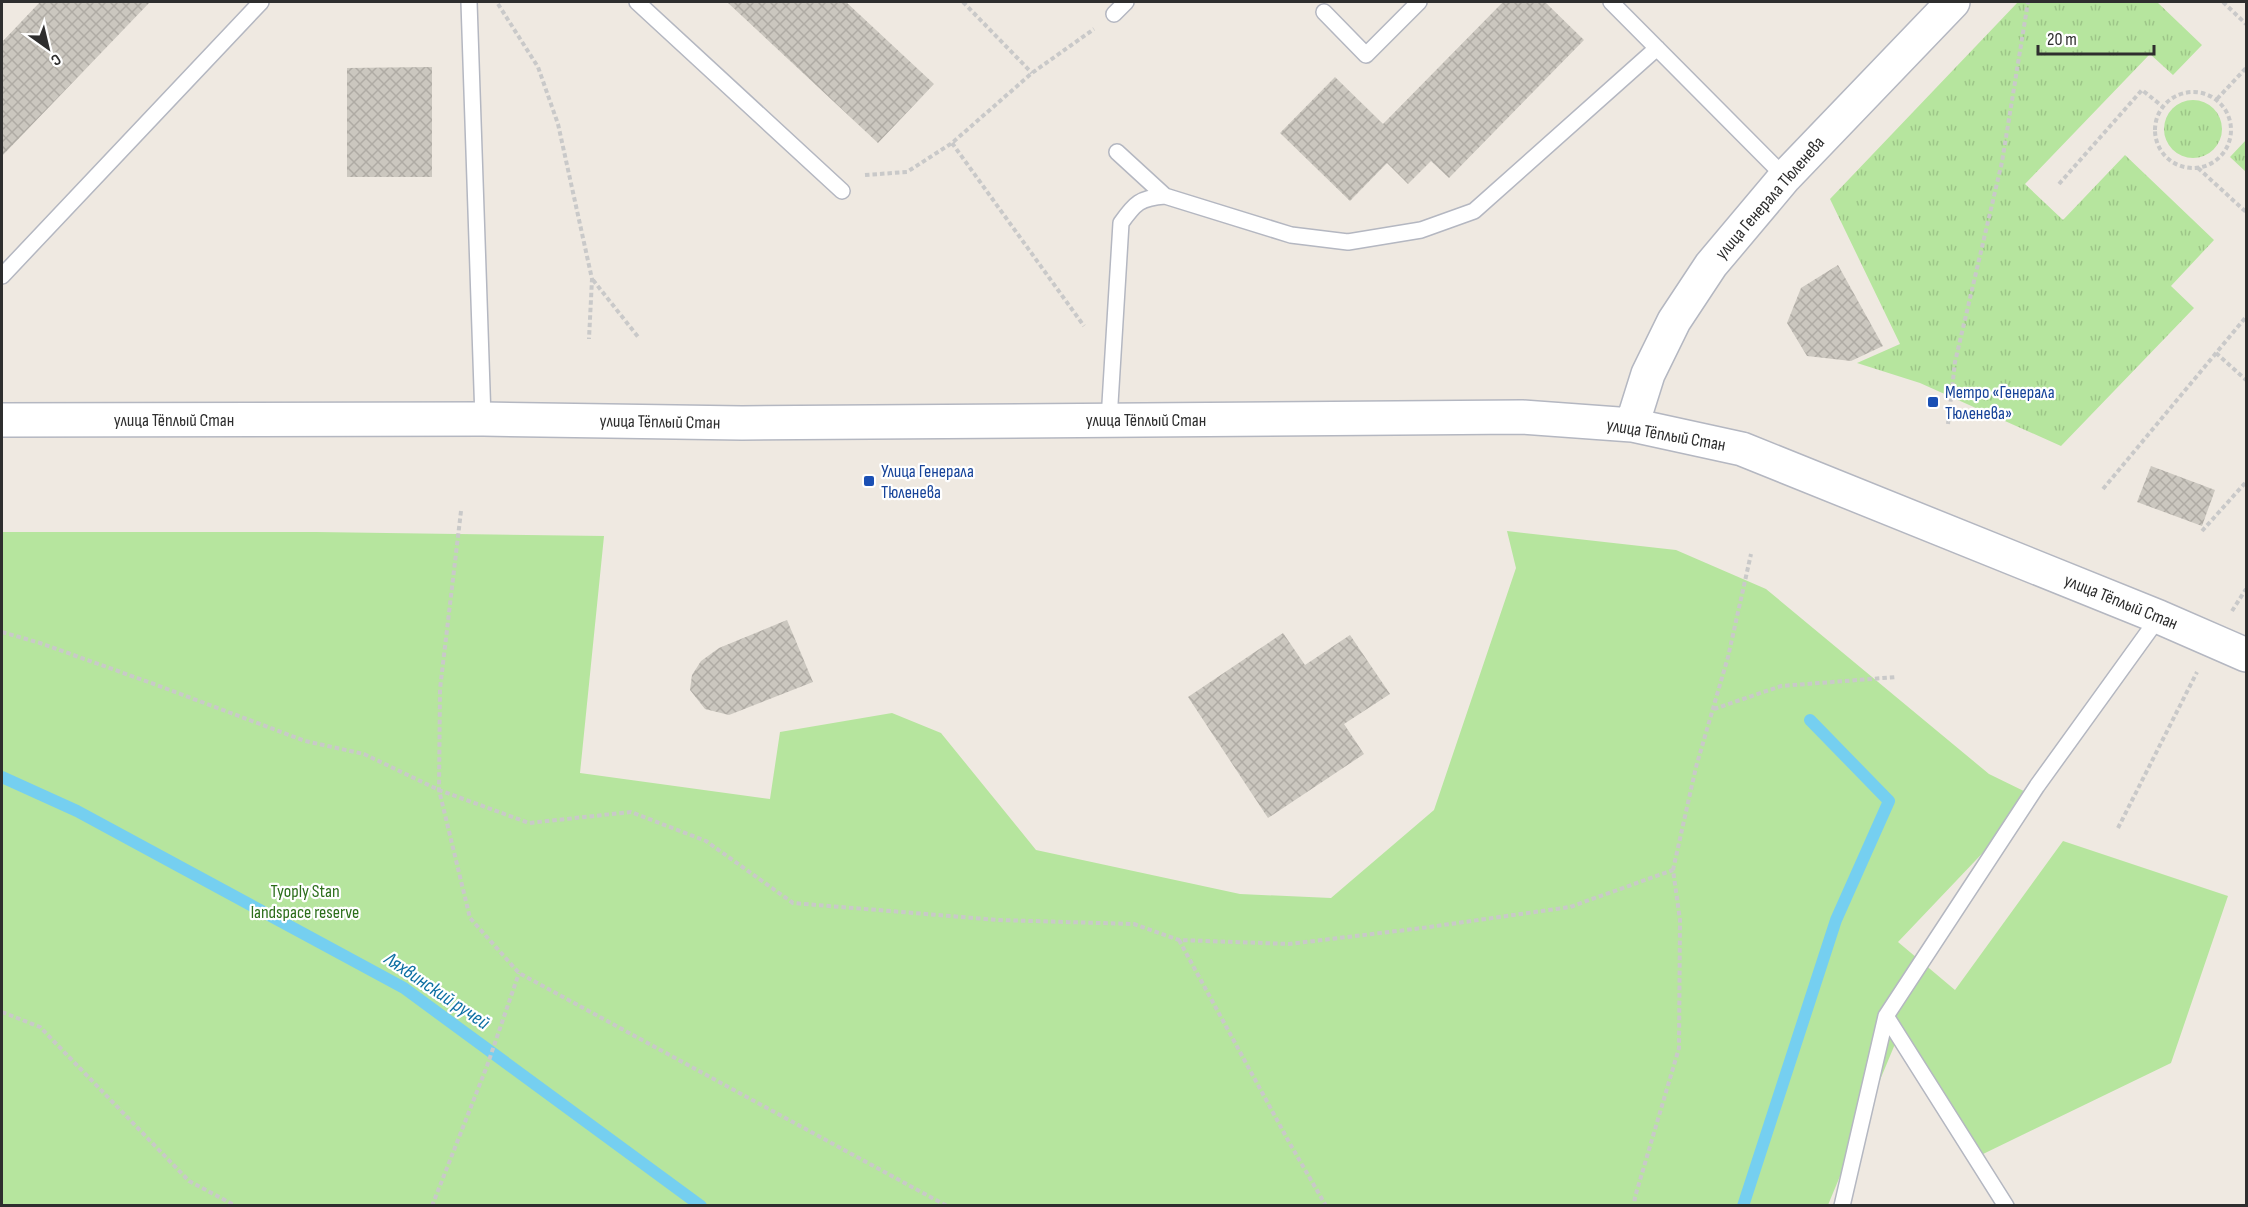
<svg xmlns="http://www.w3.org/2000/svg" width="2248" height="1207" font-family="'Sofia Sans Condensed',sans-serif">
	<style>
		.grass { fill: url(#grass-tufts) }
		.park { fill: #b6e59e }
		.lines { fill: none; stroke-linecap: round; stroke-linejoin: round }
		.stream { stroke: #75cff0; stroke-width: 12 }
		.building { fill: url(#building-cross-hatch) }
		.lane-casing { stroke: #b4b7c1; stroke-width: 18 }
		.secondary-casing { stroke: #b4b7c1; stroke-width: 36 }
		.path { stroke: #c9c9c9; stroke-width: 4; stroke-dasharray: 4.5 3; stroke-linecap: butt }
		.lane { stroke: #fff; stroke-width: 15 }
		.secondary { stroke: #fff; stroke-width: 33 }
		.transit-dot { fill: #1a4fb4; stroke: #fff; stroke-width: 2 }
		.labels { text-anchor: middle; dominant-baseline: central; stroke-width: 4.5; stroke-linejoin: round; paint-order: stroke }
		.street-label { font-size: 18px; fill: #2e2e2e; stroke: #fff }
		.transit-label { font-size: 18px; fill: #164399; stroke: #fff; text-anchor: start }
		.park-label { font-size: 18px; fill: #2c6e1b; stroke: #fff }
		.water-label { font-size: 20px; font-style: italic; fill: #0d6fa3; stroke: #fff }
	</style>
	<defs>
		<pattern id="grass-tufts" width="24" height="20" patternUnits="userSpaceOnUse" patternTransform="scale(1.5)"><rect width="24" height="20" fill="#b6e59e"/><path d="M3 7l-1-3M5 7V3M7 7l1-3M15 17l-1-3M17 17v-4M19 17l1-3" fill="none" stroke="#9dc588"/></pattern>
		<pattern id="building-cross-hatch" width="8" height="8" patternUnits="userSpaceOnUse" patternTransform="scale(1.5)"><rect width="8" height="8" fill="#cbc7bf"/><path d="M0 0l8 8M0 8l8-8" fill="none" stroke="#afaba4"/></pattern>
	</defs>
	<rect width="100%" height="100%" fill="#efe9e1"/>
	<path class="grass" d="M2018 2H2157L2202 45 2173 75 2150 54 2025 184 2063 220 2125 155 2214 240 2171 286 2194 308 2061 446 1920 383 1857 363 1900 344 1830 199Z
		M2164 129a29 29 0 1 1 58 0a29 29 0 1 1-58 0Z
		M2246 140V172L2230 157Z"/>
	<path class="park" d="M1507 531 1676 550 1766 589 1989 774 2036 797 1898 942 1955 990 2063 841 2228 896 2171 1063 1981 1155 1895 1044 1828 1205H2V532H316L604 536 580 773 770 799 780 732 892 713 941 733 1036 850 1240 894 1331 898 1434 810 1516 568Z"/>
	<g class="lines">
		<path class="stream" d="M2 777 77 811 404 988 701 1206
			M1743 1206 1836 920 1889 801 1810 720"/>
	</g>
	<path class="building" d="M40 2H150L2 156V42Z
		M727 2H846L934 84 878 143Z
		M1503 2H1545L1584 40 1449 178 1431 161 1408 184 1387 163 1350 201 1280 133 1335 77 1383 124Z
		M432 67V177H347V68Z
		M1838 265 1883 346 1851 361 1807 356 1787 323 1801 288Z
		M2151 466 2215 490 2202 526 2137 502Z
		M787 620 813 682 729 715 705 709 690 690 692 675 701 661 719 648Z
		M1283 633 1305 665 1350 635 1390 694 1344 724 1364 754 1268 818 1188 697Z"/>
	<g class="lines">
		<g class="lane-casing">
			<path id="lane" d="M469 2 483 419
				M637 2 842 191
				M1611 2 1785 177
				M1324 12 1366 55 1419 2
				M1114 14 1126 2
				M1117 152 1165 196 1291 235 1348 242 1421 230 1474 211 1657 48
				M2 276 261 2
				M1109 420 1121 223C1135 203 1140 198 1165 196
				M1886 1016 2006 1206
				M1842 1206 1886 1016 2037 786 2159 617"/>
		</g>
		<g class="secondary-casing">
			<path id="secondary" d="M2 420 483 419 742 423 1522 417 1632 425 1742 449 2159 617 2246 655
				M1632 425 1648 374 1674 321 1711 265 1785 177 1953 2"/>
		</g>
		<path class="path" d="M963 2 1032 73
			M2223 2 2246 24
			M498 4 538 67 558 124 592 279 589 339
			M2155 130a38 38 0 1 1 76 0a38 38 0 1 1-76 0Z
			M2217 99 2246 68
			M952 143 1084 326
			M2198 168 2246 212
			M865 175 907 172 952 143 1032 73 1094 29
			M2059 184 2142 90 2162 106
			M593 280 639 338
			M2216 353 2246 380
			M1948 424 1955 362 2002 162 2028 2
			M2103 489 2246 317
			M461 511 440 689 439 790 470 918 519 973 947 1206
			M2202 531 2246 482
			M2232 611 2246 589
			M2 632 40 643 154 684 305 741 364 754 439 790 529 823 631 812 706 841 793 903 998 920 1134 924 1179 940 1289 944 1422 928 1570 907 1673 870 1680 920 1679 1048 1635 1197 1634 1206
			M1714 709 1781 686 1896 677
			M2118 828 2197 672
			M1673 870 1696 767 1728 657 1751 554
			M1179 940 1289 1142 1326 1206
			M2 1012 40 1027 189 1181 236 1206
			M432 1206 487 1066 519 973"/>
		<use href="#lane" class="lane"/>
		<use href="#secondary" class="secondary"/>
	</g>
	<g class="transit-dot">
		<rect x="1927" y="396" width="12" height="12" rx="3"/>
		<rect x="863" y="475" width="12" height="12" rx="3"/>
	</g>
	<g class="labels">
		<g class="street-label">
			<text transform="translate(1770 198) rotate(-49)">улица Генерала Тюленева</text>
			<text x="174" y="420">улица Тёплый Стан</text>
			<text x="1146" y="420">улица Тёплый Стан</text>
			<text transform="translate(660 422) rotate(1)">улица Тёплый Стан</text>
			<text transform="translate(1666 435) rotate(10)">улица Тёплый Стан</text>
			<text transform="translate(2121 602) rotate(22)">улица Тёплый Стан</text>
		</g>
		<g class="transit-label">
			<text x="1945" y="392">Метро «Генерала<tspan x="1945" dy="21">Тюленева»</tspan></text>
			<text x="881" y="471">Улица Генерала<tspan x="881" dy="21">Тюленева</tspan></text>
		</g>
		<g class="park-label">
			<text x="305" y="891">Tyoply Stan<tspan x="305" dy="21">landspace reserve</tspan></text>
		</g>
		<g class="water-label">
			<text transform="translate(437 991) rotate(34)">Ляхвинский ручей</text>
		</g>
	</g>
	<rect width="2248" height="1207" fill="none" stroke="#2e2e2e" stroke-width="6"/>
	<g transform="translate(48 48) rotate(146)" stroke="#ffffff" stroke-width="4.5" paint-order="stroke">
	<path d="M0-4.5L10 22L0 15L-10 22Z" fill="#2e2e2e"/>
	<text y="-9" font-size="16" font-weight="bold" text-anchor="middle" fill="#2e2e2e">С</text>
	</g>
	<path d="M2038 45v9h116v-9" fill="none" stroke="#2e2e2e" stroke-width="3"/>
	<text x="2047" y="45" font-size="18" fill="#2e2e2e" stroke="#ffffff" stroke-width="4.5" paint-order="stroke">20 m</text>
</svg>
